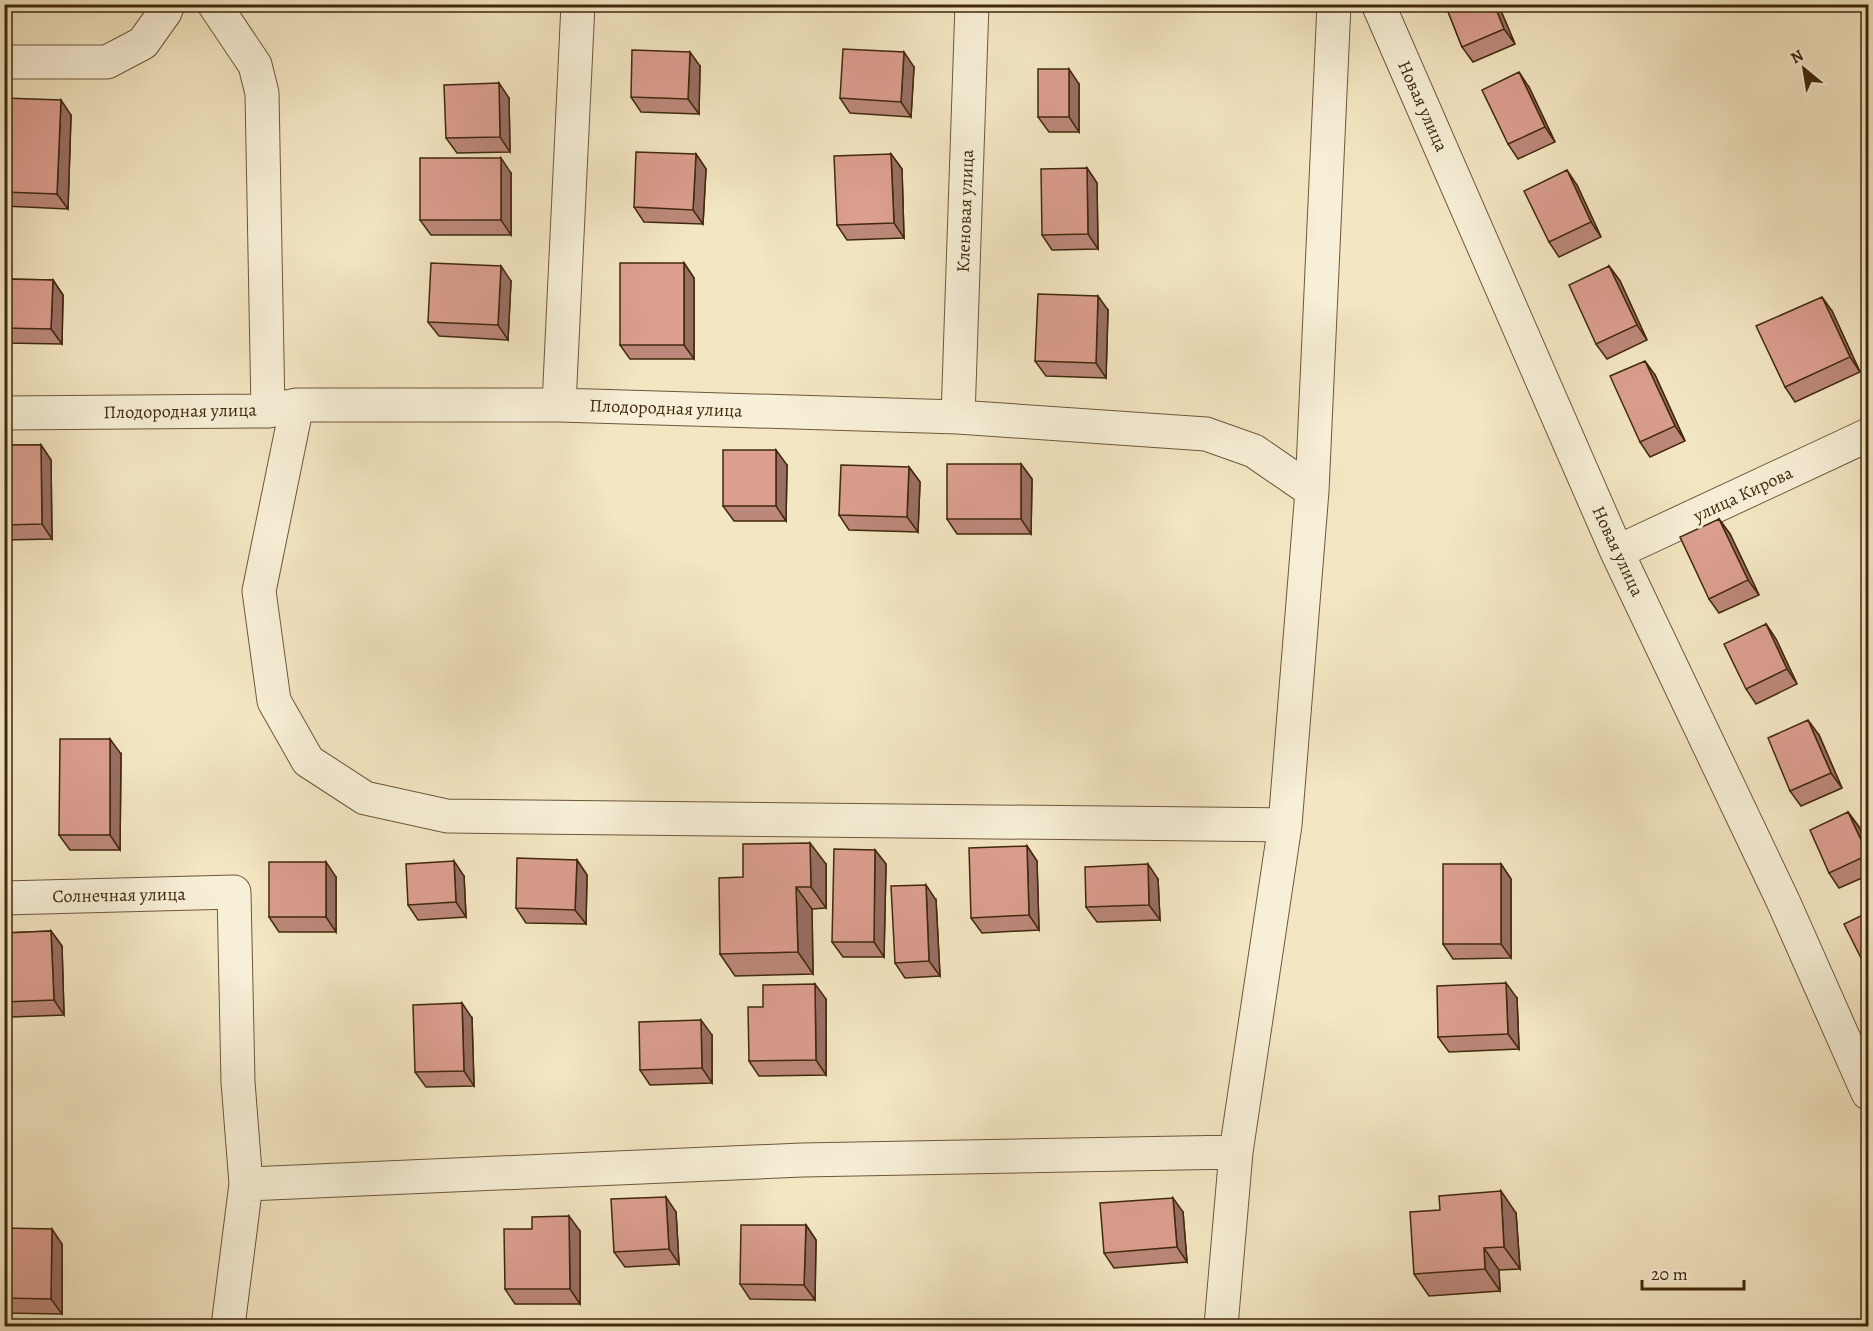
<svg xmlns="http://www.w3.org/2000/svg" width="1873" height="1331" font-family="Alegreya,serif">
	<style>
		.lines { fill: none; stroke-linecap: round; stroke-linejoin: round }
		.minor-casing { stroke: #6d583a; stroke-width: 35 }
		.minor { stroke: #f7efd7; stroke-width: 33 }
		.wall { fill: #bc887b; stroke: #40290c; stroke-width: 1.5 }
		.shaded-wall { fill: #996f64; stroke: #40290c; stroke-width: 1.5 }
		.building { fill: #db9e8f; stroke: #40290c; stroke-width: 1.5 }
		.labels { text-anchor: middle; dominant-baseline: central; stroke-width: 6; stroke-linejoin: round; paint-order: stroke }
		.street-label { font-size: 18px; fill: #40290c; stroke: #f7efd7 }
	</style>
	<rect width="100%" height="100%" fill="#f3e6c2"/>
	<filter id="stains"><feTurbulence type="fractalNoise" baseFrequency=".00333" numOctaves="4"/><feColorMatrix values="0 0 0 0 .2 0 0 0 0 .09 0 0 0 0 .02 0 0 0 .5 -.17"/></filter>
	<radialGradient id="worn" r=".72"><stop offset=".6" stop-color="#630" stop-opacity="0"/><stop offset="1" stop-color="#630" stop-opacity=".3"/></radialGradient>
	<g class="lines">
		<g class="minor-casing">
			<path id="minor" d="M214 4 255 65 262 93 268 411
				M1378 4 1617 552 1783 901 1868 1093
				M4 62H107L143 43 165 12 168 4
				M297 405 259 591 274 701 308 761 365 798 447 816 1285 825
				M559 405 578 4
				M4 413 268 411 297 405H559L958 417 1206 434 1254 451 1312 491
				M958 417 972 4
				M1617 552 1868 435
				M4 898 234 892 238 1082 246 1184 228 1326
				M246 1184 802 1160 1236 1152
				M1221 1326 1236 1152 1285 825 1312 491 1334 4"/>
		</g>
		<use href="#minor" class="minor"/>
	</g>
	<path class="wall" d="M1445 4H1498L1515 44 1473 62 1462 47Z
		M700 66 699 114 641 112 631 97Z
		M914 67 911 117 850 113 840 98Z
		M1079 84V132H1049L1038 117Z
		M1529 87 1555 142 1518 159 1508 144Z
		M4 98 71 115 68 209 4 206Z
		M509 98 510 152 457 153 446 138Z
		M696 154 706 169 703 224 644 222 634 207Z
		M891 154 902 169 904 238 847 240 837 225Z
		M1087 168 1097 183 1098 249 1052 250 1042 235Z
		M511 173V235H431L420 220Z
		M1577 185 1601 237 1559 257 1549 242Z
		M684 263 694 278V359H630L620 345Z
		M1609 266 1620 281 1647 340 1607 359 1596 344Z
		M4 279 53 280 63 295 62 344 4 343Z
		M511 281 508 340 439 336 428 322Z
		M1108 310 1106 378 1046 376 1035 361Z
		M1832 311 1860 372 1795 402 1785 387Z
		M1655 375 1685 441 1650 457 1640 442Z
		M4 445H41L51 460 52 539 4 540Z
		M1021 464 1032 479 1031 534H957L947 519Z
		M787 465 786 521H734L723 506Z
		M909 467 920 482 918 532 849 530 839 515Z
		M1719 519 1730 534 1759 595 1719 613 1709 599Z
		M1766 624 1776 639 1797 684 1756 704 1746 689Z
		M1819 735 1842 788 1801 806 1790 791Z
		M121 754 120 850H70L59 835Z
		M1848 812 1859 827 1869 849V875L1839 888 1829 873Z
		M1027 846 1037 861 1039 930 982 933 971 918Z
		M875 850 886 864 884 957H843L832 942Z
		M577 860 587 875 586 924 526 923 516 908Z
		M826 864V908L812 909 813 974 735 976 720 954 743 877Z
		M1501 864 1511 879V958L1453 959 1443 944Z
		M464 876 466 917 418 920 408 905Z
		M336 877V932H279L269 917Z
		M1158 879 1160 920 1097 922 1086 907Z
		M936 900 940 976 905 978 895 963Z
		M51 931 62 946 64 1015 12 1017 4 1007V933Z
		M1517 998 1519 1049 1449 1052 1438 1037Z
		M826 999V1075L759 1076 749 1061 763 1007Z
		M472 1018 474 1086 426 1087 415 1072Z
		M712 1035V1083L650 1085 640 1070Z
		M676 1212 679 1264 625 1267 614 1252Z
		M1183 1212 1187 1262 1114 1268 1104 1253Z
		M1516 1213 1520 1269 1499 1270 1500 1291 1429 1296 1414 1274Z
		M806 1225 816 1240 815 1300 750 1299 740 1284Z
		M4 1228 62 1244V1314L4 1313Z
		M580 1231V1304H515L505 1289Z"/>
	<path class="shaded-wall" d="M1494 4H1498L1515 44 1504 29Z
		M690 52 700 66 699 114 688 99Z
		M904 52 914 67 911 117 901 102Z
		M1069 69 1079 84V132L1069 117Z
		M1519 72 1529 87 1555 142 1545 127Z
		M499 83 509 98 510 152 500 137Z
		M61 100 71 115 68 209 57 194Z
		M696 154 706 169 703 224 693 210Z
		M891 154 902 169 904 238 894 223Z
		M501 158 511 173V235L501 220Z
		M1087 168 1097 183 1098 249 1088 234Z
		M1567 170 1577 185 1601 237 1591 222Z
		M684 263 694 278V359L684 345Z
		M501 266 511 281 508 340 498 325Z
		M1609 266 1620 281 1647 340 1637 325Z
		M53 280 63 295 62 344 51 329Z
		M1098 296 1108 310 1106 378 1096 363Z
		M1822 297 1832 311 1860 372 1850 357Z
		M1645 361 1655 375 1685 441 1675 426Z
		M41 445 51 460 52 539 42 524Z
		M776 450 787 465 786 521 776 506Z
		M1021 464 1032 479 1031 534 1021 519Z
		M909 467 920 482 918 532 907 517Z
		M1719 519 1730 534 1759 595 1748 580Z
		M1766 624 1776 639 1797 684 1787 669Z
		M1808 720 1819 735 1842 788 1831 773Z
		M110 739 121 754 120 850 110 835Z
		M1848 812 1859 827 1869 849V856Z
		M810 843 826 864V908L811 887Z
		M1027 846 1037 861 1039 930 1029 915Z
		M875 850 886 864 884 957 874 942Z
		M577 860 587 875 586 924 575 910Z
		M454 861 464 876 466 917 456 902Z
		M326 862 336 877V932L326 917Z
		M1148 864 1158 879 1160 920 1149 905Z
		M1501 864 1511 879V958L1501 944Z
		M926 885 936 900 940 976 929 961Z
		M796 887 812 909 813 974 798 952Z
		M51 931 62 946 64 1015 54 1000Z
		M1506 983 1517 998 1519 1049 1508 1034Z
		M815 984 826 999V1075L816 1060Z
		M462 1003 472 1018 474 1086 464 1071Z
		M701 1020 712 1035V1083L702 1068Z
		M1501 1191 1516 1213 1520 1269 1504 1247Z
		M666 1197 676 1212 679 1264 669 1249Z
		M1173 1198 1183 1212 1187 1262 1177 1247Z
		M569 1216 580 1231V1304L570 1289Z
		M806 1225 816 1240 815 1300 804 1285Z
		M52 1229 62 1244V1314L51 1299Z
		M1484 1248 1499 1270 1500 1291 1485 1269Z"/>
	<path class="building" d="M1445 4H1494L1504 29 1462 47Z
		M843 49 904 52 901 102 840 98Z
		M632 50 690 52 688 99 631 97Z
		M1038 69H1069V117H1038Z
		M1519 72 1545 127 1508 144 1482 90Z
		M499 83 500 137 446 138 444 85Z
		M4 98 61 100 57 194 4 192Z
		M636 152 696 154 693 210 634 207Z
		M891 154 894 223 837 225 834 156Z
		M420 158H501V220H420Z
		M1087 168 1088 234 1042 235 1041 169Z
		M1567 170 1591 222 1549 242 1524 191Z
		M431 263 501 266 498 325 428 322Z
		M620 263H684V345H620Z
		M1609 266 1637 325 1596 344 1569 285Z
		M4 279 53 280 51 329 4 328Z
		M1038 294 1098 296 1096 363 1035 361Z
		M1822 297 1850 357 1785 387 1756 326Z
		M1645 361 1675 426 1640 442 1610 376Z
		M4 445H41L42 524 4 525Z
		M723 450H776V506H723Z
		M947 464H1021V519H947Z
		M841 465 909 467 907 517 839 515Z
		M1719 519 1748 580 1709 599 1680 537Z
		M1766 624 1787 669 1746 689 1724 644Z
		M1808 720 1831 773 1790 791 1768 738Z
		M60 739H110V835H59Z
		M1848 812 1868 855 1829 873 1810 830Z
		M810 843 811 887H796L798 952 720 954 719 878 743 877V844Z
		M1027 846 1029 915 971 918 969 848Z
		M834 849 875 850 874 942H832Z
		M517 858 577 860 575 910 516 908Z
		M454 861 456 902 408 905 406 864Z
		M269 862H326V917H269Z
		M1148 864 1149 905 1086 907 1085 867Z
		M1443 864H1501V944H1443Z
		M926 885 929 961 895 963 891 886Z
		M1869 912V974L1844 924Z
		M51 931 54 1000 4 1002V933Z
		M1506 983 1508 1034 1438 1037 1437 986Z
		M815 984 816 1060 749 1061 748 1007H763V985Z
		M462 1003 464 1071 415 1072 413 1005Z
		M701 1020 702 1068 640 1070 639 1022Z
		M1501 1191 1504 1247 1484 1248 1485 1269 1414 1274 1410 1212 1440 1210 1439 1196Z
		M666 1197 669 1249 614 1252 611 1199Z
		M1173 1198 1177 1247 1104 1253 1100 1203Z
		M569 1216 570 1289H505L504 1229H532V1217Z
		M741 1225H806L804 1285 740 1284Z
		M4 1228 52 1229 51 1299 4 1298Z
		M1043 1321V1326H986V1324Z"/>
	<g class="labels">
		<g class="street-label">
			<text transform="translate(1423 106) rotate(66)">Новая улица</text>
			<text transform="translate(965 211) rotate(-88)">Кленовая улица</text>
			<text transform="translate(666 408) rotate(2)">Плодородная улица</text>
			<text transform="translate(180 411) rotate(-1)">Плодородная улица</text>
			<text transform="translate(1743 494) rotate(-25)">улица Кирова</text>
			<text transform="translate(1618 551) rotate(65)">Новая улица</text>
			<text transform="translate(119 895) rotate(-1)">Солнечная улица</text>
		</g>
	</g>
	<rect width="1873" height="1331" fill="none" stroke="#f3e6c2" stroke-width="24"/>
	<rect x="6" y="6" width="1861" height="1319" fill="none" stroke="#40290c" stroke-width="3"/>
	<rect x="12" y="12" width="1849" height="1307" fill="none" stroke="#40290c" stroke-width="1.5"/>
	<g transform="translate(1804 69) rotate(330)" stroke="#f7efd7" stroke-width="4.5" paint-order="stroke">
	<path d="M0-4.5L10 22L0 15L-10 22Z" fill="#40290c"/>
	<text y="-9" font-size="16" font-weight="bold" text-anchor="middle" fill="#40290c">N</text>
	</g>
	<path d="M1642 1280v9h102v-9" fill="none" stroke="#40290c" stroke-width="3"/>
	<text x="1651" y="1280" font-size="18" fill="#40290c" stroke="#f7efd7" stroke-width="4.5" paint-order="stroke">20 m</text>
	<rect width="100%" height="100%" filter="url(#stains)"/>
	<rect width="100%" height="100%" fill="url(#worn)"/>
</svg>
